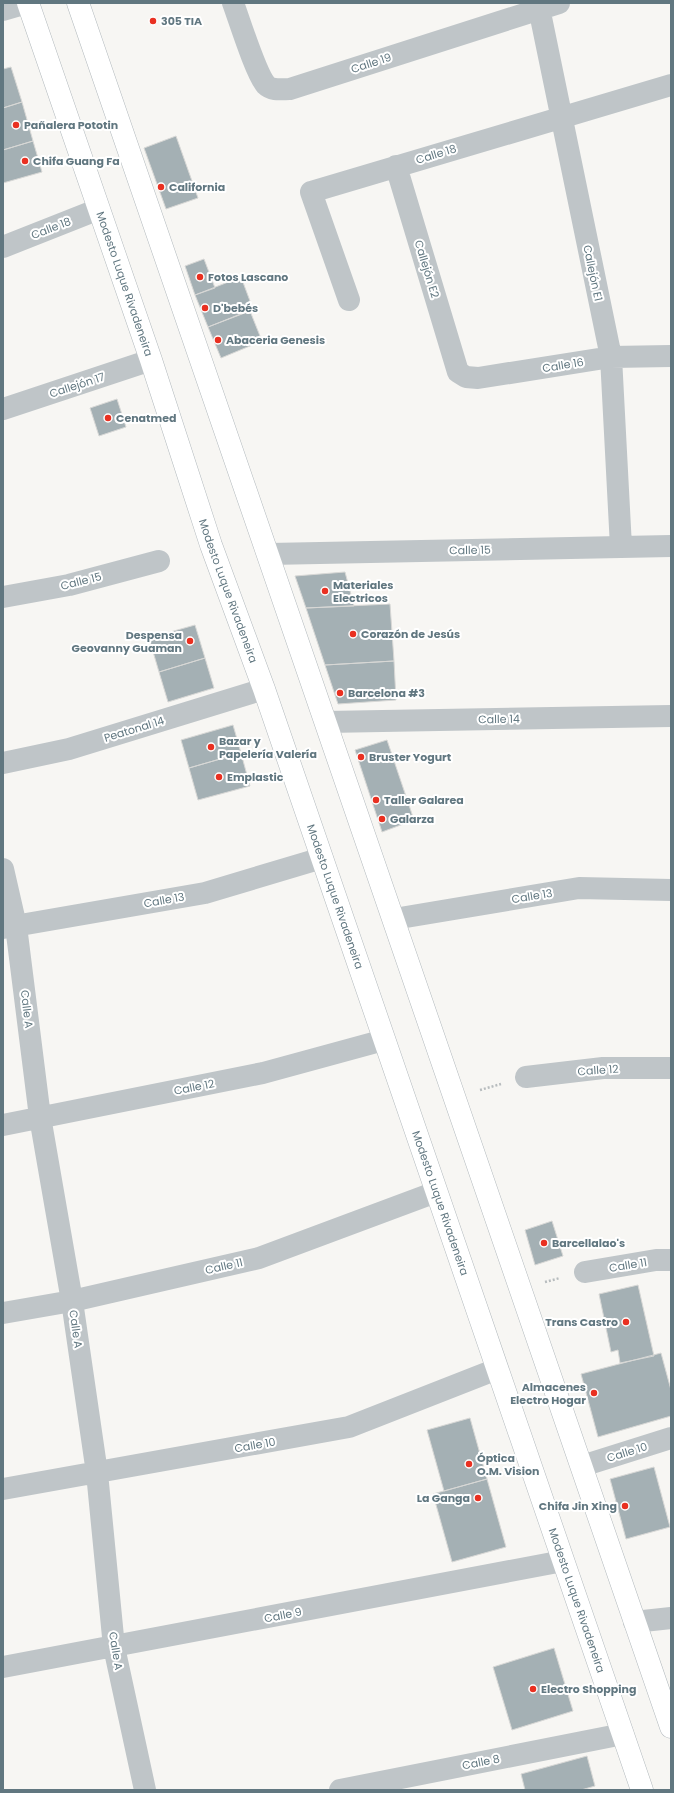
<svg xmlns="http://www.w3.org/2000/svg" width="674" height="1793" font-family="Poppins,sans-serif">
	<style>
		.building { fill: #a4b0b4; stroke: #d8d8d6 }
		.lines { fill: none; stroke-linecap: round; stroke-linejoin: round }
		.secondary-casing { stroke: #b2b9bd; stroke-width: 23 }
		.path { stroke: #b7bcbe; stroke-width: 2.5; stroke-dasharray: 2 2; stroke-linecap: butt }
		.street { stroke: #bfc5c8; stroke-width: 22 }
		.secondary { stroke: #fff; stroke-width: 22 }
		.poi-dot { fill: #e93021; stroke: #fff; stroke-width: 1.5 }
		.labels { text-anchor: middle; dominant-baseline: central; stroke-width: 4; stroke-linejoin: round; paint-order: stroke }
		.poi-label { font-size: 11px; font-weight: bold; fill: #617780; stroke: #fff; text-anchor: start }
		.street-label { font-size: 11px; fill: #617780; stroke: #fff }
	</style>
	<rect width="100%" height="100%" fill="#f7f6f3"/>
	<path class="building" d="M11 67 22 102 3 108V69Z
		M22 102 33 141 3 150V108Z
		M176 136 198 198 166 209 144 148Z
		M33 141 42 172 3 183V150Z
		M204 259 215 288 195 295 185 266Z
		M241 277 253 309 208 327 195 295Z
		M250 311 262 341 221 358 208 327Z
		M117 399 126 427 99 436 90 408Z
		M345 572 354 606 306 608 295 576Z
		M390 604 394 661 325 665 306 608Z
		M195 625 205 658 159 672 149 638Z
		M205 658 214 688 168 702 159 672Z
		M394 661 396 700 338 704 325 665Z
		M233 725 241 753 189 768 181 740Z
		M387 740 414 820 382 832 355 750Z
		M241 753 250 786 198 800 189 768Z
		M552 1221 563 1256 535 1265 525 1230Z
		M638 1285 654 1356 620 1363 618 1350 611 1352 599 1294Z
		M661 1353 671 1390V1416L598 1437 581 1374Z
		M470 1418 487 1479 444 1491 427 1430Z
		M654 1467 670 1527 626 1539 610 1479Z
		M487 1479 506 1547 452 1562 433 1494Z
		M554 1648 573 1711 512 1730 493 1667Z
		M587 1756 595 1786 581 1790H525L521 1774Z"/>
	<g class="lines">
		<g class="secondary-casing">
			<g id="secondary">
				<path id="s1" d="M28 3 151 360 211 545 264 689 642 1790"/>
				<path d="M78 3 671 1727"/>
			</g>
		</g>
		<path class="path" d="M480 1090 501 1084
			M545 1282 560 1278"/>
		<path class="street" d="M233 3C239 19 256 74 266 85 272 91 282 89 290 89L559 3
			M538 3 611 357 621 547
			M3 10 27 3
			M396 166 458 372 466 377 478 378 611 357 671 356
			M3 247 99 209
			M349 300 311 192 671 85
			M3 409 151 360
			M269 554 671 546
			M3 597 69 585 159 561
			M326 722 671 716
			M3 763 69 749 264 689
			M3 869 16 926 40 1117 72 1301 97 1473 114 1647 145 1790
			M394 919 579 888 671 890
			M3 928 205 893 322 858
			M526 1077 603 1068H671
			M3 1125 263 1073 384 1040
			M585 1272 656 1260H671
			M3 1313 72 1301 259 1258 436 1192
			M582 1466 671 1438
			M3 1489 349 1427 497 1369
			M634 1622 671 1618
			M3 1667 563 1561
			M340 1790 623 1734"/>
		<use href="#secondary" class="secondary"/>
	</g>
	<g class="poi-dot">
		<circle cx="153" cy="21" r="4"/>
		<circle cx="16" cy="125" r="4"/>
		<circle cx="25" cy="161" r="4"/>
		<circle cx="161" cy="187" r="4"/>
		<circle cx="200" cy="277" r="4"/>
		<circle cx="205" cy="308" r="4"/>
		<circle cx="218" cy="340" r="4"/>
		<circle cx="108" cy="418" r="4"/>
		<circle cx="325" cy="591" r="4"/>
		<circle cx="353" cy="634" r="4"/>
		<circle cx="190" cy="641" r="4"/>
		<circle cx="340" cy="693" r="4"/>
		<circle cx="211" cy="747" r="4"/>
		<circle cx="361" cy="757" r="4"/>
		<circle cx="219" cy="777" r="4"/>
		<circle cx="376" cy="800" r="4"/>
		<circle cx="382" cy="819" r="4"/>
		<circle cx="544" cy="1243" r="4"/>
		<circle cx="626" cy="1322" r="4"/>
		<circle cx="594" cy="1393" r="4"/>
		<circle cx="469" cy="1464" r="4"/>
		<circle cx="478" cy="1498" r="4"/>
		<circle cx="625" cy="1506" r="4"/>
		<circle cx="533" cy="1689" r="4"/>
	</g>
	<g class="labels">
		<g class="poi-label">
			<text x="161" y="21">305 TIA</text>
			<text x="24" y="125">Pañalera Pototin</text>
			<text x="33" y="161">Chifa Guang Fa</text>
			<text x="169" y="187">California</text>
			<text x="208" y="277">Fotos Lascano</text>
			<text x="213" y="308">D'bebés</text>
			<text x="226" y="340">Abaceria Genesis</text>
			<text x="116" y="418">Cenatmed</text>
			<text x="333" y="585">Materiales<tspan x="333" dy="13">Electricos</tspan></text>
			<text x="361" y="634">Corazón de Jesús</text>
			<text x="182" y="635" text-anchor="end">Despensa<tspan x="182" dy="13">Geovanny Guaman</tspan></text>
			<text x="348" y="693">Barcelona #3</text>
			<text x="219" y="741">Bazar y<tspan x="219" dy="13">Papelería Valería</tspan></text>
			<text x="369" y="757">Bruster Yogurt</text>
			<text x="227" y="777">Emplastic</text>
			<text x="384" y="800">Taller Galarea</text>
			<text x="390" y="819">Galarza</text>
			<text x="552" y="1243">Barcellalao's</text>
			<text x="618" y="1322" text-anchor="end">Trans Castro</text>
			<text x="586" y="1387" text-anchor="end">Almacenes<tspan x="586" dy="13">Electro Hogar</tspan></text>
			<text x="477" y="1458">Óptica<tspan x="477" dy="13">O.M. Vision</tspan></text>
			<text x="470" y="1498" text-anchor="end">La Ganga</text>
			<text x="617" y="1506" text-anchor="end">Chifa Jin Xing</text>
			<text x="541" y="1689">Electro Shopping</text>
		</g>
		<g class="street-label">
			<text transform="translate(371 63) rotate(-18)">Calle 19</text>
			<text transform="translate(436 154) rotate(-17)">Calle 18</text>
			<text transform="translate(51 228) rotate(-21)">Calle 18</text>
			<text transform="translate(427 269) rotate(73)">Callejón E2</text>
			<text transform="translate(593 273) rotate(78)">Callejón E1</text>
			<text stroke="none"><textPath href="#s1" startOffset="297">Modesto Luque Rivadeneira</textPath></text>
			<text transform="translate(563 365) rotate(-9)">Calle 16</text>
			<text transform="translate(77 385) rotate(-18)">Callejón 17</text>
			<text transform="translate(470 550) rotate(-1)">Calle 15</text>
			<text transform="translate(81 581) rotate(-14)">Calle 15</text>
			<text stroke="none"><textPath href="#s1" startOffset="621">Modesto Luque Rivadeneira</textPath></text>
			<text transform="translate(499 719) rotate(-1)">Calle 14</text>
			<text transform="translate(134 729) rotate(-17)">Peatonal 14</text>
			<text transform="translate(532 896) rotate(-9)">Calle 13</text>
			<text stroke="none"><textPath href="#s1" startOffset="945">Modesto Luque Rivadeneira</textPath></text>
			<text transform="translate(164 900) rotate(-10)">Calle 13</text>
			<text transform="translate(27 1009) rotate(83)">Calle A</text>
			<text transform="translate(598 1070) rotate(-4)">Calle 12</text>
			<text transform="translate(194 1087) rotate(-11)">Calle 12</text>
			<text stroke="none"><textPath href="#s1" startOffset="1269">Modesto Luque Rivadeneira</textPath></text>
			<text transform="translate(628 1265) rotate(-9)">Calle 11</text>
			<text transform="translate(224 1266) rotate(-13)">Calle 11</text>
			<text transform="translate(76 1329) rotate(82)">Calle A</text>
			<text transform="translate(255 1445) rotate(-10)">Calle 10</text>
			<text transform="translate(627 1452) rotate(-17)">Calle 10</text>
			<text stroke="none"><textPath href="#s1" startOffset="1689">Modesto Luque Rivadeneira</textPath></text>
			<text transform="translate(283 1615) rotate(-11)">Calle 9</text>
			<text transform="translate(116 1651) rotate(81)">Calle A</text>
			<text transform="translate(481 1762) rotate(-11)">Calle 8</text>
		</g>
	</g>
	<rect width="674" height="1793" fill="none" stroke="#617780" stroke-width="8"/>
</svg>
